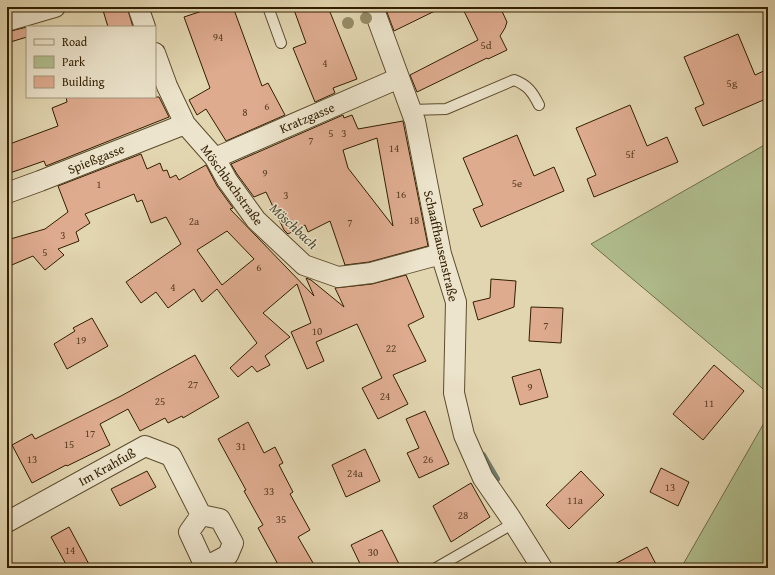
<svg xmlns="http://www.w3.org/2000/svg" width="775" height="575" font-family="'Gentium Book Plus',serif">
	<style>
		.green { fill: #b0be8e; stroke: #706e47 }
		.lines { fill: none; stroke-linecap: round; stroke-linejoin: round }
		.stream { stroke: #6e7a6b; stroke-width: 6 }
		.building { fill: #deab8f; stroke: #311e00; fill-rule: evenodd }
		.service-casing { stroke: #5d4c2c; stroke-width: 12 }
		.minor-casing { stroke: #5d4c2c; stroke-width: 22 }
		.service { stroke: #ece4cc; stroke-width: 10 }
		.minor { stroke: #ece4cc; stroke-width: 20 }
		.tree { fill: #968b67 }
		.labels { text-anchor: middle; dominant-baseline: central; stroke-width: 3; stroke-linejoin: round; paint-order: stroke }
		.number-label { font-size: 11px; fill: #5c4124 }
		.street-label { font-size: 13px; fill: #311e00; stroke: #ece4cc }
		.water-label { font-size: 14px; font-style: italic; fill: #4f4c35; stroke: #ece4cc }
	</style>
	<rect width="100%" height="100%" fill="#e2d6b1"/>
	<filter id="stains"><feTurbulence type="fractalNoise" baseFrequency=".005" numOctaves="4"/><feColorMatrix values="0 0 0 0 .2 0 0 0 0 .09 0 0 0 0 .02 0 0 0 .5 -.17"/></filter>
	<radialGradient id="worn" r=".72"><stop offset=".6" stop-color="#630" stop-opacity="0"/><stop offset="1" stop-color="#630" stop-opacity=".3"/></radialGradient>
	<path class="green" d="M768 143V393L591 244Z
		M768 416V568H681Z"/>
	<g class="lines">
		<path class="stream" d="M483 455 497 479"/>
	</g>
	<path class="building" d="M102 7H127L133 27H108Z
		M200 7H233L262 86 268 83 285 115 226 141 206 109 197 115 189 100 210 88 184 17 202 11Z
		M293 7H328L357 79 333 88 335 93 315 102 293 48 306 43Z
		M385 7H443L394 31Z
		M462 7H500L507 22 505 28 500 36 507 50 488 59 487 58 417 92 410 75 478 40Z
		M27 27V37L7 43V32Z
		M738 34 755 75 768 69V98L703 126 695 108 704 104 684 57Z
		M66 97H159L169 117 46 166 44 161 7 174V145L58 126 52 108 67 102Z
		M630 105 647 146 667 137 678 162 594 197 587 179 596 175 576 128Z
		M343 115 344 118 352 115 358 129 403 121 428 246 369 262 345 265 330 221 308 232 305 225 288 234 284 230 266 192 254 197 237 174 231 164ZM377 138 393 226 348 168 343 150Z
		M517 135 534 176 554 167 564 191 481 227 473 209 483 205 463 158Z
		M141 154 147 169 160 163 163 171 167 170 170 178 176 175 179 180 206 165 217 186 233 208 230 209 314 296 306 278 311 280 344 307 335 288 372 284 406 275 424 317 408 325 426 361 393 375 408 404 378 419 362 388 382 378 357 324 316 342 324 361 307 369 291 332 311 323 297 284 263 313 290 337 265 356 270 365 257 372 252 366 238 377 230 368 257 343 217 289 202 302 194 289 168 308 156 292 141 303 126 282 181 244 166 217 151 223 142 200 137 202 134 194 85 214 90 223 76 232 79 241 58 249 64 255 45 270 33 256 7 267V240L45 229 68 212 58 186ZM227 231 254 259 222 285 197 250Z
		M491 279 516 281 514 307 478 320 473 302 490 298Z
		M531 307 563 308 561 343 529 341Z
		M92 318 108 346 67 369 54 344 75 331 73 328Z
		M195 355 219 397 183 418 182 416 168 423 165 418 140 431 128 409 100 424 110 445 67 466 66 465 32 483 12 445 32 434 35 439 121 396Z
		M714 365 744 391 703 440 673 414Z
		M540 369 548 397 520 405 512 377Z
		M425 411 449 464 419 478 407 453 419 448 406 419Z
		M248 422 264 453 275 447 283 463 279 465 293 492 290 494 310 530 298 537 316 568H280L258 528 263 525 244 491 246 490 218 439Z
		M365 449 380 481 346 497 332 465Z
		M661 468 689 482 678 506 650 492Z
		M147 471 156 487 120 506 111 489Z
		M581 471 604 495 569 529 546 505Z
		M471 483 490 517 451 542 433 506Z
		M69 527 91 568H68L51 537Z
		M382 530 401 568H362L351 545Z
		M647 547 658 568H607Z"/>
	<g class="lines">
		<g class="service-casing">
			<path id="service" d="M268 7 281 43
				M411 110 446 109 514 80C528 85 533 93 539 105
				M436 568 514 523"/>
		</g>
		<g class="minor-casing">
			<path id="minor" d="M138 7 145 27
				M373 7 415 121 441 254 456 302 454 393 464 435 483 478 510 517 542 568
				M7 21 55 7
				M155 53 167 86 185 124 215 158 227 180 256 220 304 265 338 277 371 273 441 254
				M215 158 399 78
				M7 193 40 181 185 124
				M201 515 220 519 233 543 228 555 213 563 203 562 189 532Z
				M7 522 145 446 171 456 201 515"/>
		</g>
		<use href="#service" class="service"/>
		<use href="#minor" class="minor"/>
	</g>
	<g class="tree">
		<circle cx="366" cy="18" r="6"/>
		<circle cx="348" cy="23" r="6"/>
	</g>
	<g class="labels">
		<g class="number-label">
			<text x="218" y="37">94</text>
			<text x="486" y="45">5d</text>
			<text x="325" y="63">4</text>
			<text x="732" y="83">5g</text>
			<text x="267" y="106">6</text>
			<text x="245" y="112">8</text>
			<text x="331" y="133">5</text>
			<text x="344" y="133">3</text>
			<text x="311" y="140">7</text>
			<text x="394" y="148">14</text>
			<text x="630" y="154">5f</text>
			<text x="265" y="173">9</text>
			<text x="517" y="183">5e</text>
			<text x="99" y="184">1</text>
			<text x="401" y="194">16</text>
			<text x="286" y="195">3</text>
			<text x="414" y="220">18</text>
			<text x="194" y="221">2a</text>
			<text x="350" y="222">7</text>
			<text x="63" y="235">3</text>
			<text x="45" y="252">5</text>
			<text x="259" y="267">6</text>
			<text x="173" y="287">4</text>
			<text x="546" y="325">7</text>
			<text x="317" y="331">10</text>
			<text x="81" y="340">19</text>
			<text x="391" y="348">22</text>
			<text x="193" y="384">27</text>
			<text x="530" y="387">9</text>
			<text x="385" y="396">24</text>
			<text x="160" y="401">25</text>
			<text x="709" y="403">11</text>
			<text x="90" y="433">17</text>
			<text x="69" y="444">15</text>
			<text x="241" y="446">31</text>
			<text x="32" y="459">13</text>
			<text x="428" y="459">26</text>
			<text x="355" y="473">24a</text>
			<text x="670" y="487">13</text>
			<text x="269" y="491">33</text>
			<text x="575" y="500">11a</text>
			<text x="463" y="515">28</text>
			<text x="281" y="519">35</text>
			<text x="70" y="550">14</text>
			<text x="373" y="552">30</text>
		</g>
		<g class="street-label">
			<text transform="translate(307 118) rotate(-23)">Kratzgasse</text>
			<text transform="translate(96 159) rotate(-22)">Spießgasse</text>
			<text transform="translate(232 185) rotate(54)">Möschbachstraße</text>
			<text transform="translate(441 246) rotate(77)">Schaaffhausenstraße</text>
			<text transform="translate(107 467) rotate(-29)">Im Krahfuß</text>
		</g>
		<g class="water-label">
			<text transform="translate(294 226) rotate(43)">Möschbach</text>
		</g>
	</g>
	<rect width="775" height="575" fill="none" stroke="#e2d6b1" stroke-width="24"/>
	<rect x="8" y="8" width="759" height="559" fill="none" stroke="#311e00" stroke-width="2"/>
	<rect x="12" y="12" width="751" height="551" fill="none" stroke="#311e00"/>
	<rect x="26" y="26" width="130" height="72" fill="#ece4cc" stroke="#a1957a"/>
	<rect x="34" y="39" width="20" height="6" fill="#ece4cc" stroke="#a1957a"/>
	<text x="62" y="46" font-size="12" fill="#311e00">Road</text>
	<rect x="34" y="56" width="20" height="12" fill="#b0be8e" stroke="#a1957a"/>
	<text x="62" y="66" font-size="12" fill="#311e00">Park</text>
	<rect x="34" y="76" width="20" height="12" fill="#deab8f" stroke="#a1957a"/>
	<text x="62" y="86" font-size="12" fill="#311e00">Building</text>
	<rect width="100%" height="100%" filter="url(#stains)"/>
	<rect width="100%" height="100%" fill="url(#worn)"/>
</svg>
